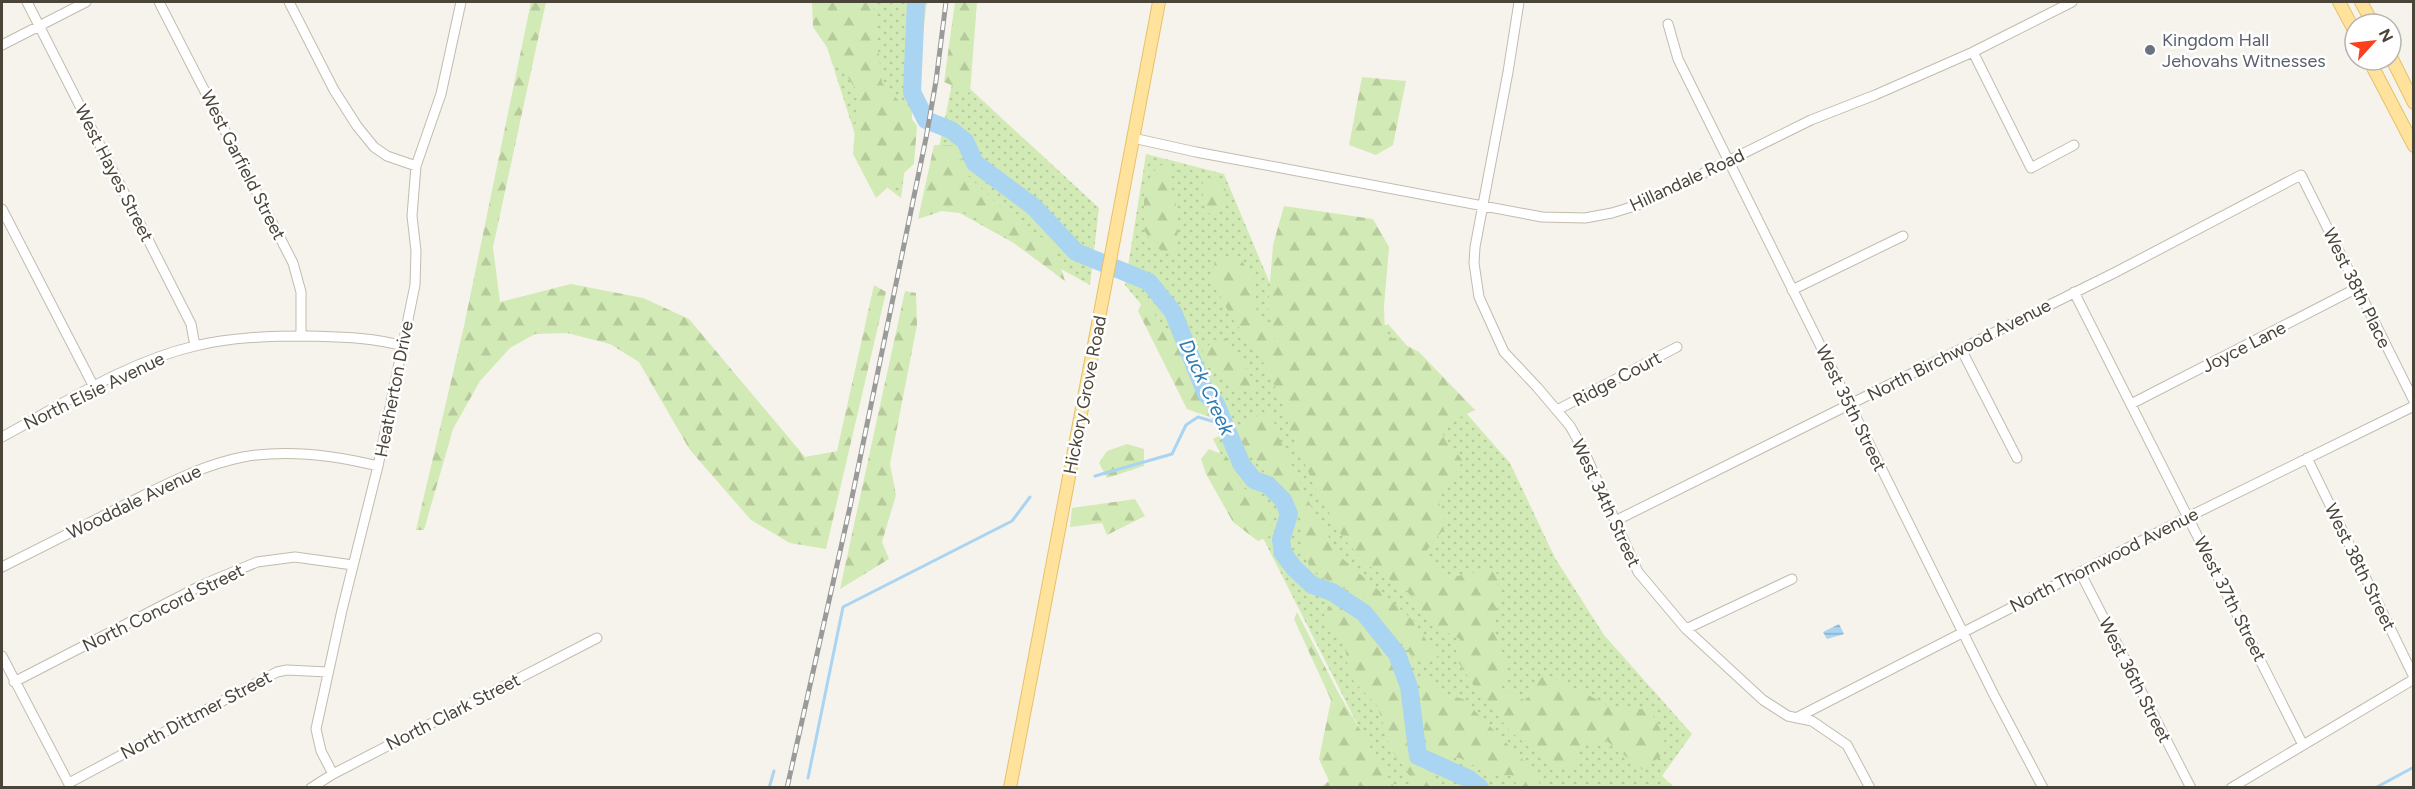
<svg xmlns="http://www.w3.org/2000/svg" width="2415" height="789" font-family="Figtree,sans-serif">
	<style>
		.grass { fill: url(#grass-dots) }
		.forest { fill: url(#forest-firs) }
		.water { fill: url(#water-rules) }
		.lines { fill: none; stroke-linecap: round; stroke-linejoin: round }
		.stream { stroke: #a9d4f2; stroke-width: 3 }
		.river { stroke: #a9d4f2; stroke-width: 18 }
		.minor-casing { stroke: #c2bbae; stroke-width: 11 }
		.major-casing { stroke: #e6c16a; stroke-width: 14 }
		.minor { stroke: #fff; stroke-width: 9 }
		.major { stroke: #ffe39c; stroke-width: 12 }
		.rail-casing { stroke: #9a9a9a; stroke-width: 5 }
		.rail { stroke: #fff; stroke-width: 3; stroke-dasharray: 9; stroke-linecap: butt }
		.worship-dot { fill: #6b7280; stroke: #fff; stroke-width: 2 }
		.labels { text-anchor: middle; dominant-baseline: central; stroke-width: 5; stroke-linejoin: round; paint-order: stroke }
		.worship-label { font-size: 18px; fill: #5b616d; stroke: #fff; text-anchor: start }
		.street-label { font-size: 18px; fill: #4b4439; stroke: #fff }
		.water-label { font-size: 20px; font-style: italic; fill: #2e7ab2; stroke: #fff }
	</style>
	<defs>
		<pattern id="grass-dots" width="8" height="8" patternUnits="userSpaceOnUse" patternTransform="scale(1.5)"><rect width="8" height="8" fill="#d2eab5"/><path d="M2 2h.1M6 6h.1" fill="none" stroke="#b6ca9c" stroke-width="1.8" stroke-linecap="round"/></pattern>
		<pattern id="forest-firs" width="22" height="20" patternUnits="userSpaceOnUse" patternTransform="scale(1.5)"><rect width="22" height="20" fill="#d2eab5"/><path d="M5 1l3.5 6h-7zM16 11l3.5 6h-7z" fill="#b6ca9c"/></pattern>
		<pattern id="water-rules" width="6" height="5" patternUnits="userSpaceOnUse" patternTransform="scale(1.5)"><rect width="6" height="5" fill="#a9d4f2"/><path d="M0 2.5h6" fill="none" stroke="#8caec5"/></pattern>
	</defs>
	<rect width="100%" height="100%" fill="#f6f3ec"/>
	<path class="grass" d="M818 2H927L901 198 867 172 818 19Z
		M954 74 1099 208 1090 285 929 196Z
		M1146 154 1224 174 1303 362 1388 324 1510 463 1555 558 1604 635 1692 734 1662 776 1674 787H1389L1213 439 1236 427 1226 407 1125 285Z"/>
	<path class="forest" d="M531 2H546L493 247 500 302 571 284 643 298 689 319 805 457 837 451 874 285 886 292 826 549 790 543 751 520 690 450 639 362 610 344 567 333 535 334 510 348 480 381 453 429 424 530H416L464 326Z
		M812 2H873L882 83 899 101 917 126 914 164 876 198 853 154 858 92 813 27Z
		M955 2H977L970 93 944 82Z
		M1362 77 1406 81 1393 145 1376 155 1349 145Z
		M934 145H955L967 175 1011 217 1054 246 1065 281 976 215 942 211 918 219Z
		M1161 165 1178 170 1168 180C1178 207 1181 222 1175 251L1166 253 1154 246 1144 230V190L1152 173Z
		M1203 177 1215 179 1226 190C1224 203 1221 209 1209 214L1203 203Z
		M1284 206 1373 219 1389 247 1384 306 1385 334 1419 352 1475 410 1438 428 1463 461 1438 499 1446 526 1424 554 1445 579 1496 567 1499 596 1493 629 1507 664 1502 688 1526 701 1543 675 1565 683 1607 705 1650 710 1665 738 1661 756 1643 770 1607 741 1581 746 1574 767 1555 769 1509 730 1474 686 1455 657 1460 639 1434 626 1407 591 1365 563 1343 538 1316 489 1291 433 1280 397 1258 352 1231 317 1212 280 1215 260 1239 258 1252 274 1255 306 1275 340 1268 307 1273 245Z
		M905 291 916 293 917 325 890 464 896 495 882 542 889 559 840 589Z
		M1145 295 1160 325 1185 353 1201 393 1225 415 1218 420 1187 409 1138 311Z
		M1222 334 1261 391 1235 388 1212 370 1202 351Z
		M1270 410 1280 440 1318 521 1344 560 1414 621 1439 660 1415 661 1389 624 1360 593 1337 587 1310 568 1303 548 1302 522 1290 499 1261 468 1237 437 1247 421Z
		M1127 444 1144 449V466L1107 478 1099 463 1107 451Z
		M1209 449 1226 456 1242 487 1270 505V536L1258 541 1233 522 1206 474 1201 459Z
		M1135 499 1145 516 1107 535 1102 523 1070 527 1072 508Z
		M1328 606C1335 608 1343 610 1350 614 1380 627 1400 665 1406 696 1409 711 1404 727 1407 743 1410 759 1425 778 1439 787H1417L1390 747 1378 707 1349 676 1345 645 1325 624Z
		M1297 612 1339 694 1394 787H1321L1329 781 1319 759 1331 700 1294 619Z
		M1422 672 1448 695 1463 699 1523 760 1542 787H1518L1511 775 1493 776 1460 758 1428 756 1419 681Z"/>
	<path class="water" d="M1839 624 1844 634 1827 639 1823 632Z"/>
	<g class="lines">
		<path class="stream" d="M1095 476 1172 454 1186 425 1198 417 1225 425
			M808 778 843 607 1012 521 1030 497
			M769 788 774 771
			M2375 788 2414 767"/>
		<path class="river" d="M916 2 912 92 926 120 951 130 965 141 975 163 1034 207 1076 252 1149 282 1173 312 1206 394 1215 402 1242 465 1254 480 1268 485 1283 500 1289 514 1281 540 1283 553 1294 568 1312 585 1332 592 1364 613 1397 654 1409 687 1418 756 1469 779 1480 788"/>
		<g class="minor-casing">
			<path id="minor" d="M27 2 191 324 195 346
				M159 2 293 263 301 292V336
				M289 2 334 90 357 126 374 147 387 156 416 166
				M1519 2 1508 72 1475 247 1474 263 1479 297 1504 352 1537 387 1570 426 1583 449 1638 572 1686 629 1763 700 1788 716 1812 721 1847 745 1870 788
				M1668 24 1678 59 1994 695 2043 788
				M2 45 86 2
				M1973 52 2031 168 2074 145
				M1133 138 1196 152 1542 217 1585 218 1612 213 1641 204 1811 120 1875 95 1973 52 2072 2
				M2 209 94 387
				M1792 290 1903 236
				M2074 292 2303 745
				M1961 349 2017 458
				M2131 404 2357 288
				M1557 410 1677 347
				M2 437C63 404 126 362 195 346 231 337 271 336 308 336 340 337 372 337 403 346
				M2307 458 2414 677
				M1615 521 2116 272 2301 175 2414 401
				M2 567C44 546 86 525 128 503 165 485 202 465 243 457 288 449 334 455 378 466
				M2080 572 2191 788
				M1686 629 1792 579
				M2 656 71 788
				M14 682 202 585 257 562 295 557 353 565
				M1796 718 2188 517 2414 406
				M333 774 321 751 316 729 342 610 378 466 415 285 416 251 412 216 416 166 441 94 461 2
				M69 783 277 672 287 670 328 672
				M311 788 333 774 597 638
				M2231 788 2414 679"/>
		</g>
		<g class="major-casing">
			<path id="major" d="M2339 2 2355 32
				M2361 2 2373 24
				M2391 57 2414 103
				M2369 60 2414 146
				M1010 788 1159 2"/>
		</g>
		<use href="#minor" class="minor"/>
		<use href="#major" class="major"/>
		<g class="rail-casing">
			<path id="rail" d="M787 788 850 507 926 138 936 81 946 2"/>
		</g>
		<use href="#rail" class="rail"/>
	</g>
	<circle class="worship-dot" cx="2150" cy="50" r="6"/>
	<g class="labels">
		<g class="worship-label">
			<text x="2162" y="40">Kingdom Hall<tspan x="2162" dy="21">Jehovahs Witnesses</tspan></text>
		</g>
		<g class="street-label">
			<text transform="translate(243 165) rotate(63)">West Garfield Street</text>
			<text transform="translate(114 173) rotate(63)">West Hayes Street</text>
			<text transform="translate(1687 180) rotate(-25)">Hillandale Road</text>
			<text transform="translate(2357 288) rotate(64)">West 38th Place</text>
			<text transform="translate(2244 347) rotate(-27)">Joyce Lane</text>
			<text transform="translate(1959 350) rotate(-27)">North Birchwood Avenue</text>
			<text transform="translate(1617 379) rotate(-28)">Ridge Court</text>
			<text transform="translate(394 389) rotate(-79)">Heatherton Drive</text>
			<text transform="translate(94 391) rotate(-26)">North Elsie Avenue</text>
			<text transform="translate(1085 395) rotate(-79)">Hickory Grove Road</text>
			<text transform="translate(1851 408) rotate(64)">West 35th Street</text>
			<text transform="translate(134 502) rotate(-26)">Wooddale Avenue</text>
			<text transform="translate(1606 503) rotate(65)">West 34th Street</text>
			<text transform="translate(2104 560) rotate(-27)">North Thornwood Avenue</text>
			<text transform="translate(2360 567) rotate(64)">West 38th Street</text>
			<text transform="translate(2230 599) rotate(63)">West 37th Street</text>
			<text transform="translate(163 608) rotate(-26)">North Concord Street</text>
			<text transform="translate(2135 680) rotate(63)">West 36th Street</text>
			<text transform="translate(453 712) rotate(-27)">North Clark Street</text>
			<text transform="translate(196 715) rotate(-28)">North Dittmer Street</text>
		</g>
		<g class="water-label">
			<text transform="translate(1207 387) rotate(65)">Duck Creek</text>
		</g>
	</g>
	<rect width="2415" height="789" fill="none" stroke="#4b4439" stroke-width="6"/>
	<g transform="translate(2373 42) rotate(63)"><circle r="28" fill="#ffffff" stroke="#b7b4b0" stroke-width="1.5"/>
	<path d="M0-4.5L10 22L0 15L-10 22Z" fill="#fc3f1d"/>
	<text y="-9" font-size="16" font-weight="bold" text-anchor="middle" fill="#4b4439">N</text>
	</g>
</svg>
